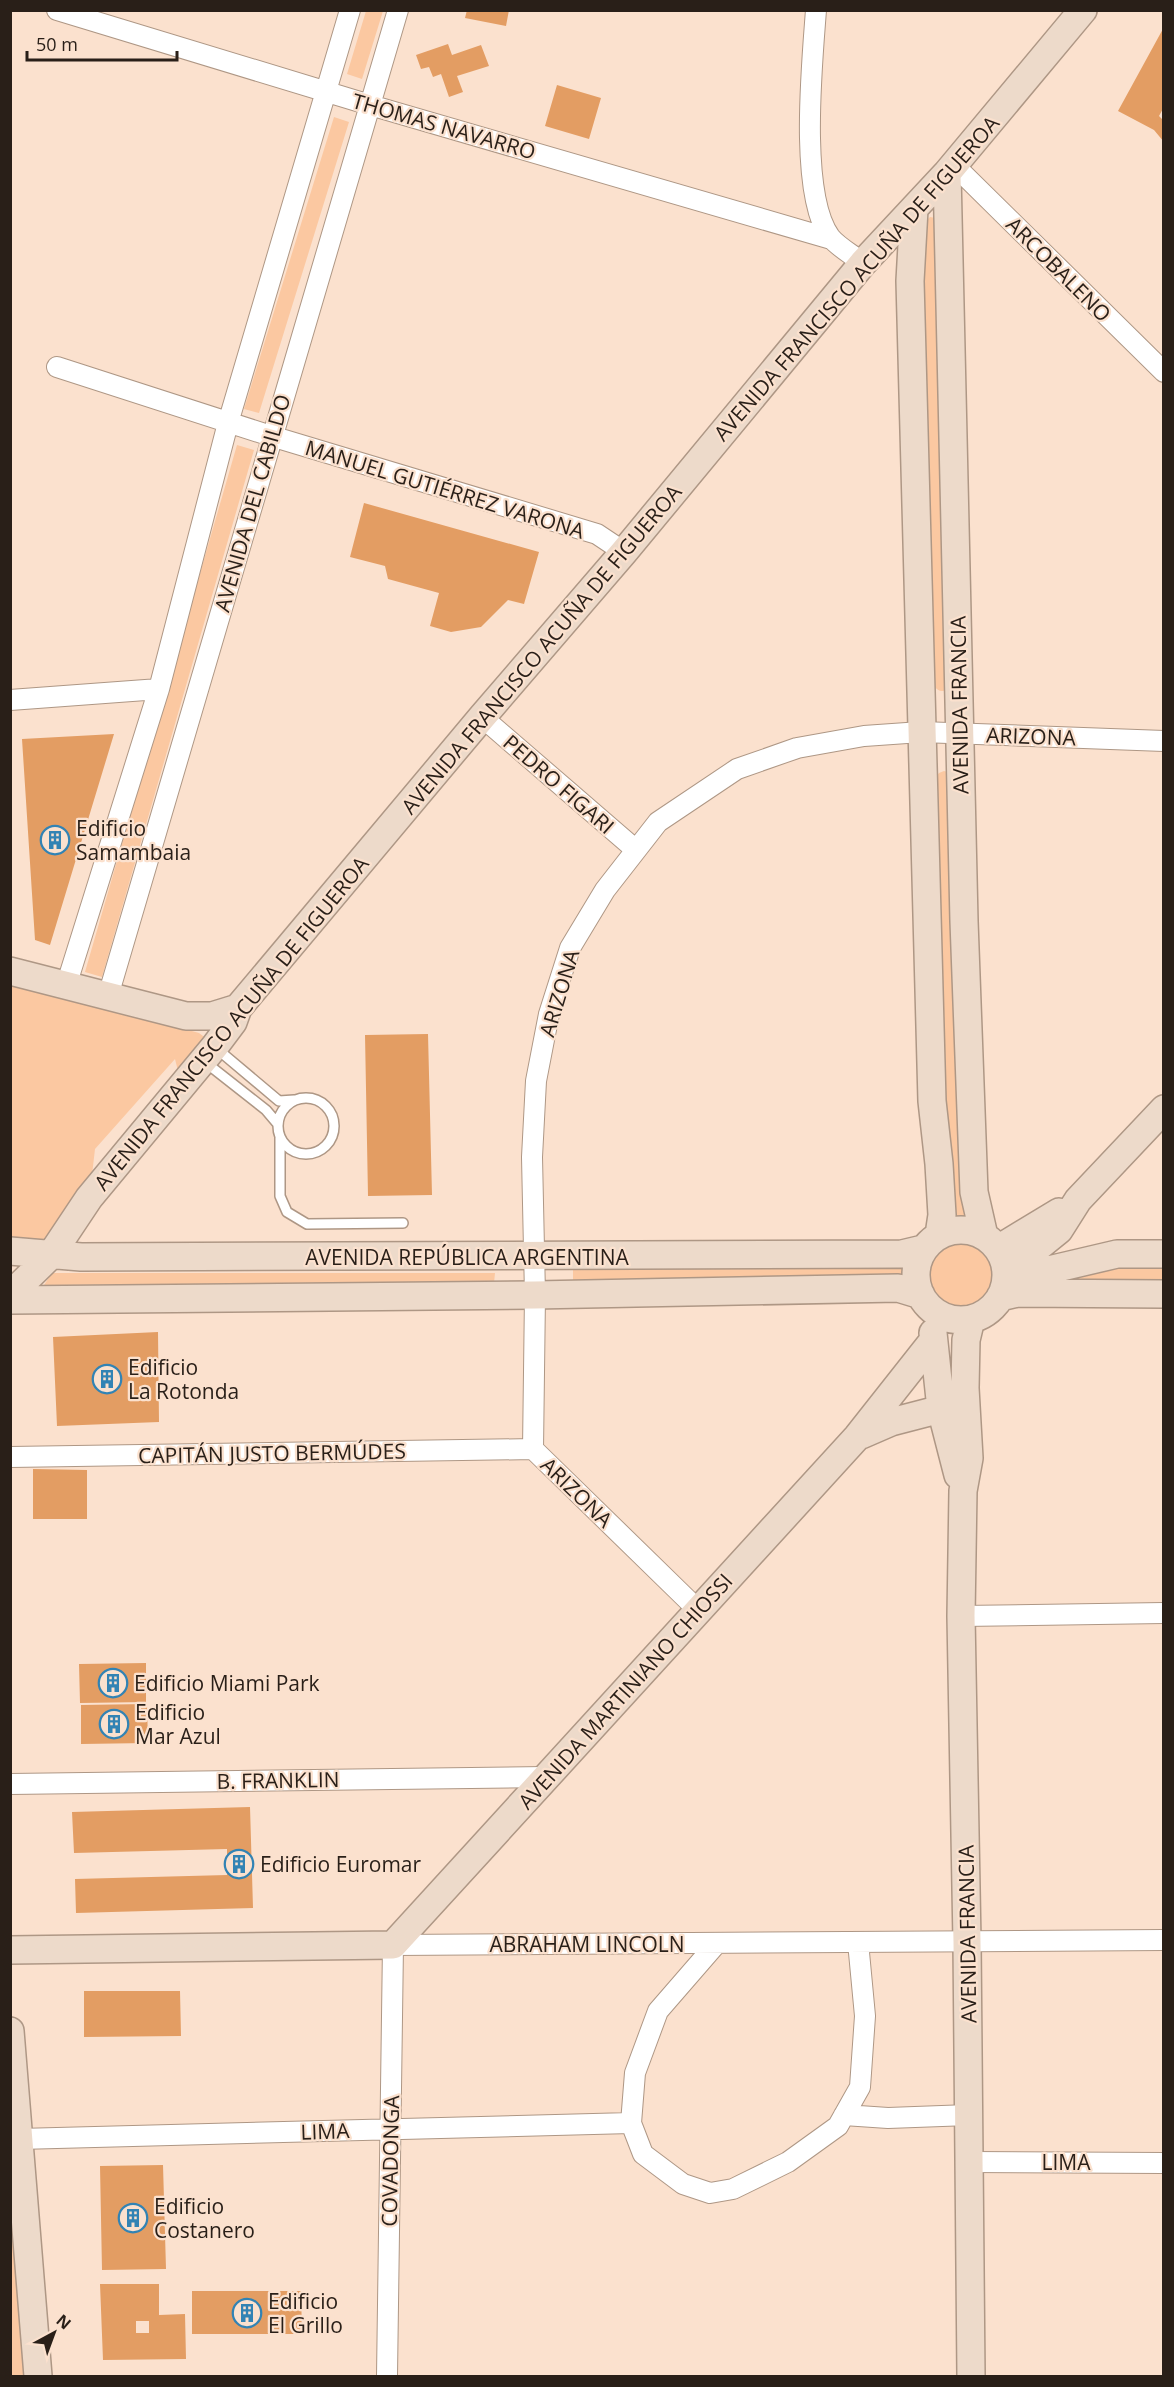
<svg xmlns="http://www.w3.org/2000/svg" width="1174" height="2387" font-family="'Open Sans',sans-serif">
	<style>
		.green { fill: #fbc8a1 }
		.building { fill: #e39d63; fill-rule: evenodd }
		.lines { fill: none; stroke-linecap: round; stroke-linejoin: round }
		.lane-casing { stroke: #ae9785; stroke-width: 12 }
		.street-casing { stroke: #ae9785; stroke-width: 22 }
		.secondary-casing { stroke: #ae9785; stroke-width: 30 }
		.lane { stroke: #fff; stroke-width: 9 }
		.street { stroke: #fff; stroke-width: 20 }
		.secondary { stroke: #eddaca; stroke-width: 27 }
		.labels { text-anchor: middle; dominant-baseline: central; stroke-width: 4.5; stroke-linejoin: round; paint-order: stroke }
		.street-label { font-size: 21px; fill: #291f18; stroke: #fbe1ce }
		.poi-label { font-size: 21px; fill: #291f18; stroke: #fbe1ce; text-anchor: start }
	</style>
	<rect width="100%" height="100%" fill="#fbe1ce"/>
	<path class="green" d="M366 11H383L362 79 347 74Z
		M334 117 349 122 259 413 244 409Z
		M930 217 936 218 947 690C941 692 938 691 934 686L921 281 925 222Z
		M237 445 254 450 102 977 85 972Z
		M944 771 948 772 968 1220 952 1221 944 1114 935 778 939 773Z
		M10 980 199 1033 207 1039 178 1071 175 1059 95 1149 92 1175 40 1245 11 1243Z
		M927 1274a34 34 0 1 1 68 0a34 34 0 1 1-68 0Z
		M1120 1263 1163 1264V1284L1018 1281Z
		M902 1265V1278L573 1282V1270Z
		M52 1273H495L494 1283 44 1285Z
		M10 2153 27 2376H11Z"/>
	<path class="building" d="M467 10H509L506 26 465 18Z
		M1164 27V107L1159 116 1164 121V142L1154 130 1118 111Z
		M448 44 452 55 481 45 489 66 457 76 463 92 449 97 441 74 433 77 429 67 421 69 416 55Z
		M557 85 601 98 589 139 545 126Z
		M364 503 539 552 524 604 508 600 481 627 451 632 430 626 439 593 388 579 385 566 350 557Z
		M114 734 50 945 35 940 22 739Z
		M428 1034 432 1195 368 1196 365 1035Z
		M158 1332 159 1422 57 1426 53 1337Z
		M33 1469 87 1470V1519H33Z
		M146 1663V1702L80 1703 79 1664Z
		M147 1704 148 1743 81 1744V1705Z
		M250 1807 253 1908 76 1913 75 1879 227 1875V1849L74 1853 72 1812Z
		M84 1991H180L181 2036 84 2037Z
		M163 2165 166 2269 102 2270 100 2166Z
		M100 2284H159V2315L185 2314 186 2359 103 2360ZM136 2321H149V2333H136Z
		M192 2291H301L302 2334H192Z"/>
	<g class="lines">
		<g class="lane-casing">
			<path id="lane" d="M216 1048 279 1101 294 1100
				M205 1062 266 1110 277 1123
				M278 1126a28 28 0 1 1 56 0a28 28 0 1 1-56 0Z
				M280 1138V1196L287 1212 307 1224 403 1223"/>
		</g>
		<g class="street-casing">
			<path id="street" d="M57 10 370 105 831 239
				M816 10C812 64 799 194 830 237 838 247 853 255 863 263
				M954 165 1164 372
				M57 367 271 436 597 534 624 552
				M10 700 159 689
				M482 717 636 850
				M66 986 159 689 228 423 350 10
				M108 996 398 10
				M10 1457 533 1449
				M698 1610 533 1449 535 1295 532 1157 536 1081 549 1014 570 948 605 890 658 822 737 769 797 748 864 736 921 732 1164 741
				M961 1616 1164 1613
				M10 1784 546 1777
				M717 1943 658 2011 635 2073 631 2123 643 2154 683 2184 710 2193 733 2189 788 2162 838 2126 860 2087 865 2016 858 1942
				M844 2115 888 2118 969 2115
				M19 2139 631 2123
				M969 2162 1164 2163
				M387 2376 393 1945 1164 1940"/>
		</g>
		<g class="secondary-casing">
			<path id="secondary" d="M947 173 964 921 974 1192 984 1236
				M914 209 910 281 932 1101 939 1164 942 1215 939 1235
				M10 971 186 1016H212L238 1008
				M916 1275a45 45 0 1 1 90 0a45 45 0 1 1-90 0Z
				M998 1249 1059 1212
				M10 1251 81 1257 902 1254 923 1249
				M1006 1273 1059 1230 1078 1200 1164 1109
				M1006 1277 1036 1273 1117 1254H1164
				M10 1295 51 1255 89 1198 215 1046 233 1022 238 1008 482 717 624 552 863 263 947 173 1083 10
				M1000 1297 1018 1293 1164 1294
				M10 1300 535 1295 898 1288 921 1295
				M971 1319 966 1340 965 1388 969 1458 963 1491 961 1616 967 1942 971 2376
				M933 1333 941 1409 958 1475
				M861 1435 891 1422 941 1409 957 1401
				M10 1950 393 1945 857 1437 932 1342
				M10 2031 38 2376"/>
		</g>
		<use href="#lane" class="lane"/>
		<use href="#street" class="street"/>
		<use href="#secondary" class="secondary"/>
	</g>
	<defs>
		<g id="building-ring" transform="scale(1.5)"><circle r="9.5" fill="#fbe1ce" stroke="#3283b4" stroke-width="1.5"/><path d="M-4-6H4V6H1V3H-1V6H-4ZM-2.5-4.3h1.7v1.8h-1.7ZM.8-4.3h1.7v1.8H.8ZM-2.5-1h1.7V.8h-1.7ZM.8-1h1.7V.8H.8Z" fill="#3283b4"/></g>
	</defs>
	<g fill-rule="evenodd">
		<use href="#building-ring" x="55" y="840"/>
		<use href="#building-ring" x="107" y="1379"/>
		<use href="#building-ring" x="113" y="1683"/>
		<use href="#building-ring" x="114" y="1724"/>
		<use href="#building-ring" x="239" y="1864"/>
		<use href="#building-ring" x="133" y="2218"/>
		<use href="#building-ring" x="247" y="2313"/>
	</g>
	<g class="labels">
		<g class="street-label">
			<text transform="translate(444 126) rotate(16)">THOMAS NAVARRO</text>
			<text transform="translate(1059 269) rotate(45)">ARCOBALENO</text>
			<text transform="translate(856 278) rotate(-49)">AVENIDA FRANCISCO ACUÑA DE FIGUEROA</text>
			<text transform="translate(445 489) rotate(17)">MANUEL GUTIÉRREZ VARONA</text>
			<text transform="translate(252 503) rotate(-74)">AVENIDA DEL CABILDO</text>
			<text transform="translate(541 649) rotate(-50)">AVENIDA FRANCISCO ACUÑA DE FIGUEROA</text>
			<text transform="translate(959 705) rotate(-91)">AVENIDA FRANCIA</text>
			<text transform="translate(1031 736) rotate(2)">ARIZONA</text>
			<text transform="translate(559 784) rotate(41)">PEDRO FIGARI</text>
			<text transform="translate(559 993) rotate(-73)">ARIZONA</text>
			<text transform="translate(231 1023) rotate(-51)">AVENIDA FRANCISCO ACUÑA DE FIGUEROA</text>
			<text x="467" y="1257">AVENIDA REPÚBLICA ARGENTINA</text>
			<text transform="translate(272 1453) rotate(-1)">CAPITÁN JUSTO BERMÚDES</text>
			<text transform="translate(577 1492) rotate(44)">ARIZONA</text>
			<text transform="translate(625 1691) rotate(-48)">AVENIDA MARTINIANO CHIOSSI</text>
			<text transform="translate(278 1780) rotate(-1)">B. FRANKLIN</text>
			<text transform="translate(967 1934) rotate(-91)">AVENIDA FRANCIA</text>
			<text x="587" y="1944">ABRAHAM LINCOLN</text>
			<text transform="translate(325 2131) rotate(-2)">LIMA</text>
			<text transform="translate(390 2161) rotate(-89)">COVADONGA</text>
			<text x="1066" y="2162">LIMA</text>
		</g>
		<g class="poi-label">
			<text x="76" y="828">Edificio<tspan x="76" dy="24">Samambaia</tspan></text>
			<text x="128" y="1367">Edificio<tspan x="128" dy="24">La Rotonda</tspan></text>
			<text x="134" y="1683">Edificio Miami Park</text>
			<text x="135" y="1712">Edificio<tspan x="135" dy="24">Mar Azul</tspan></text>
			<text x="260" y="1864">Edificio Euromar</text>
			<text x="154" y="2206">Edificio<tspan x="154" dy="24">Costanero</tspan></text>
			<text x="268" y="2301">Edificio<tspan x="268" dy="24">El Grillo</tspan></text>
		</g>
	</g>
	<rect width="1174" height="2387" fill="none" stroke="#291f18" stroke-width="24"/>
	<g transform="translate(54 2333) rotate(41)" stroke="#fbe1ce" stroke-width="4.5" paint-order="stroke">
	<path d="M0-4.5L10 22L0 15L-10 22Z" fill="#291f18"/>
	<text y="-9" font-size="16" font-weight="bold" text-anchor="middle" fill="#291f18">N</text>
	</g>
	<path d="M27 51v9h150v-9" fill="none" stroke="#291f18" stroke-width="3"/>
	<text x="36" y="51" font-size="18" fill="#291f18" stroke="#fbe1ce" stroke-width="4.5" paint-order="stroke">50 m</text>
</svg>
